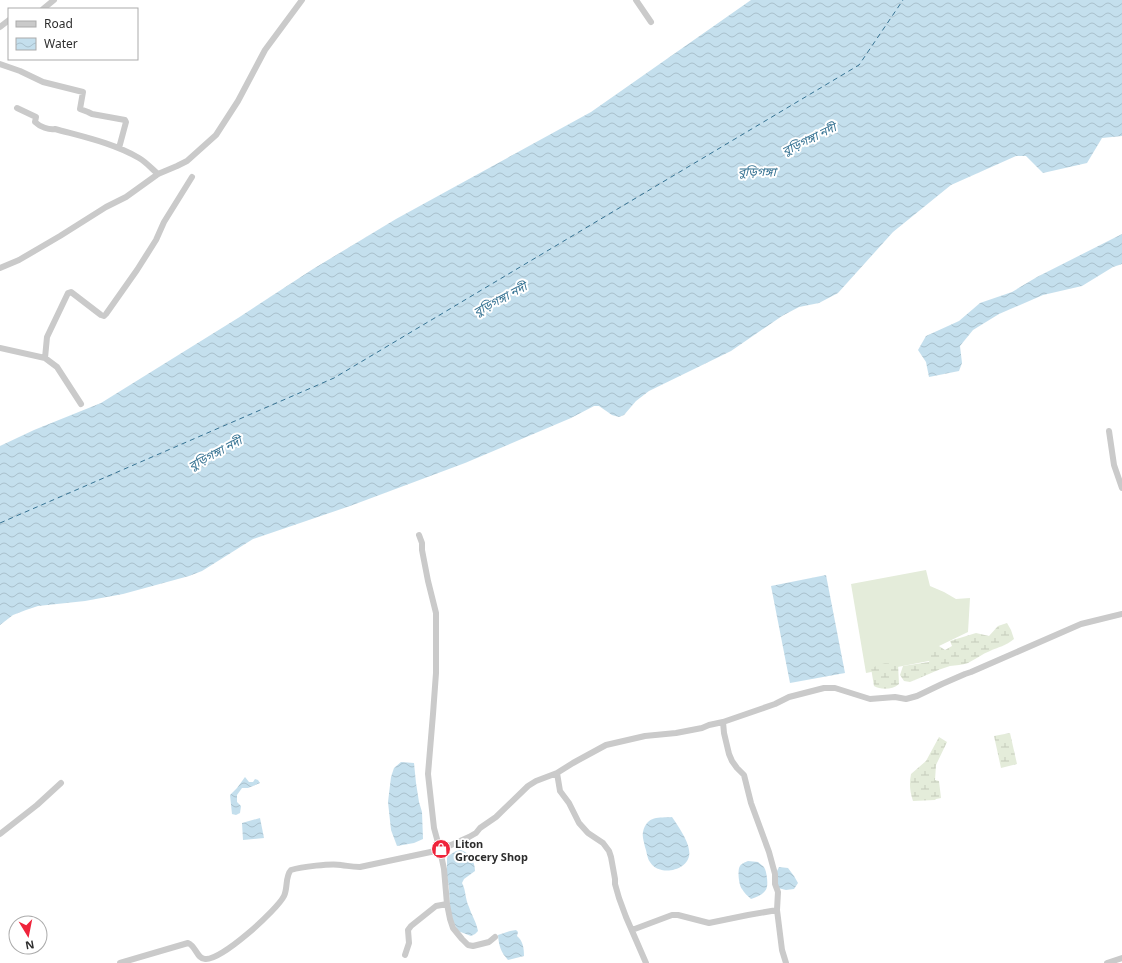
<svg xmlns="http://www.w3.org/2000/svg" width="1122" height="963" font-family="'Noto Sans','Noto Sans Bengali',sans-serif">
	<style>
		.grass { fill: #e4ecda }
		.wetland { fill: url(#wetland-marsh) }
		.water { fill: url(#water-waves) }
		.lines { fill: none; stroke-linecap: round; stroke-linejoin: round }
		.ferry { stroke: #377393; stroke-width: 1; stroke-dasharray: 5 4; stroke-linecap: butt }
		.minor { stroke: #cacaca; stroke-width: 6 }
		.labels { text-anchor: middle; dominant-baseline: central; stroke-width: 4; stroke-linejoin: round; paint-order: stroke }
		.poi-label { font-size: 11px; font-weight: bold; fill: #2d2d2d; stroke: #fff; text-anchor: start }
		.water-label { font-size: 12px; font-style: italic; fill: #377393; stroke: #fff }
	</style>
	<defs>
		<pattern id="wetland-marsh" width="20" height="14" patternUnits="userSpaceOnUse"><rect width="20" height="14" fill="#e4ecda"/><path d="M1 5h8M5 5V1M11 12h8M15 12V8" fill="none" stroke="#c4cbbb"/></pattern>
		<pattern id="water-waves" width="16" height="10" patternUnits="userSpaceOnUse"><rect width="16" height="10" fill="#c4dfed"/><path d="M0 5q4-4 8 0t8 0" fill="none" stroke="#a9c0cc"/></pattern>
	</defs>
	<rect width="100%" height="100%" fill="#fff"/>
	<path class="grass" d="M926 570 930 586 944 592 956 599 970 598 968 632 939 646 934 660 866 673 851 584Z"/>
	<path class="wetland" d="M1007 623 1011 630 1014 639C1006 646 998 647 990 651 982 654 976 659 968 663 962 665 956 665 950 666 936 670 923 677 910 682L904 681 900 675 903 666 929 662 932 648 939 646 945 650 952 646 950 641 976 633 989 636 998 626Z
		M885 663 898 664 899 684C892 690 881 690 874 686L871 668Z
		M1010 733 1017 764 1001 768 994 736Z
		M939 737 947 742 936 765 935 780 939 781 941 798 936 799 935 800 913 801C910 792 909 784 911 774L926 761Z"/>
	<path class="water" d="M751 0H1122V136L1102 138 1087 163 1043 173 1026 156H1016L951 185 893 232 838 293 819 303 799 307 782 316 731 351 649 391 636 401 624 415 619 417 612 415 599 406H594L571 418 465 463 350 506 253 539 202 571 189 576 123 594 85 601 38 606 26 610 13 615 0 625V446L34 430 101 403 238 318 313 269 396 219 591 112Z
		M1122 234V264L1113 267 1082 286 1043 295 999 314 973 330 960 346 962 363 959 371 929 377 926 362 918 350 926 336 959 321 980 303 1012 292 1037 277Z
		M826 575 845 673 790 683 771 586Z
		M401 762 414 763 416 783 419 802 422 812 423 839 414 843 397 846 391 830 388 802 391 777 394 768Z
		M245 777 249 782H253L255 779 258 780 260 783 248 788H242L237 795V802L241 806 240 813 236 815 232 814 230 795 237 788Z
		M672 817C678 826 688 840 689 850 693 870 659 878 650 862 647 858 647 852 645 847 644 842 642 837 643 832 647 815 659 818 672 817Z
		M260 818 264 838 243 840 242 823Z
		M461 850C470 853 475 862 475 871L464 879 462 883C466 890 465 899 469 907 472 916 476 921 478 931L475 934 471 936 458 931 453 921 450 909 449 888 447 876V858L448 856 456 851Z
		M748 861 758 862C760 864 764 866 765 869 767 874 769 887 765 891 762 895 756 897 751 899 748 896 744 893 742 889 739 886 737 870 740 866 741 864 745 862 748 861Z
		M779 867 788 868 794 876 798 883 794 889 786 890 778 888 777 871Z
		M516 930 518 932 517 936C523 941 524 948 524 956L508 960C501 952 499 947 498 935L510 931Z"/>
	<g class="lines">
		<path class="ferry" d="M0 523 334 378 859 65 903 0"/>
		<path class="minor" d="M636 0 651 22
			M43 9 54 0
			M0 27 9 20
			M0 64 20 71 43 82 83 92 80 109 88 112 92 114 125 120 126 122 119 148
			M17 108 36 117 35 122C40 127 49 130 55 129 84 137 113 143 139 158 146 162 152 169 158 174
			M0 268 19 260 60 236 106 207 126 197 158 174 177 166 187 161 216 135 238 101 265 50 302 0
			M0 348 45 358 57 367 81 404
			M45 358 47 337 68 293 71 292 101 315 104 316 106 314 137 270 156 240 164 222 192 177
			M1109 431 1114 465 1122 488
			M419 535 422 543V550L428 581 436 613V673L433 714 428 774 434 828 440 850 444 869 447 904 450 919 453 928 462 939 468 945 473 946 489 942 495 937
			M557 773 560 791 569 803 579 823 588 833 603 843 609 851 611 857 615 879V884L619 898 626 917 646 963
			M0 834 37 805 61 783
			M777 910 782 950 786 963
			M632 930 672 915H678L709 923 748 915 777 910 778 892 775 884V874L769 852 751 803 744 775 737 768 732 761 729 754 724 733 723 722
			M405 955 409 943 408 930 411 926 436 906 447 904
			M120 963 188 943C196 946 197 959 205 959 221 961 277 910 284 896 288 888 285 876 291 870 301 867 331 863 341 865 349 866 351 867 360 867L440 850 469 837 476 833 480 828 496 817 528 786 536 781 557 773 573 763 606 745 645 736 676 733 702 728 709 725 723 722 775 704 789 697 824 688H835L870 699 895 697 906 699 917 696 942 684 965 674 971 672 1081 624 1122 614
			M1107 963 1122 958"/>
	</g>
	<defs>
		<g id="shop-disc" transform="scale(1)"><circle r="9.5" fill="#ef243b" stroke="#fff"/><path d="M-5-2.5h2.3a2.7 3.5 0 0 1 5.4 0H5L5.5 6h-11ZM-1.5-2.5h3a1.5 2.3 0 0 0-3 0Z" fill="#fff"/></g>
	</defs>
	<g fill-rule="evenodd">
		<use href="#shop-disc" x="441" y="849"/>
	</g>
	<g class="labels">
		<g class="poi-label">
			<text x="455" y="843">Liton<tspan x="455" dy="13">Grocery Shop</tspan></text>
		</g>
		<g class="water-label">
			<text transform="translate(809 139) rotate(-26)">বুড়িগঙ্গা নদী</text>
			<text x="757" y="171">বুড়িগঙ্গা</text>
			<text transform="translate(500 299) rotate(-28)">বুড়িগঙ্গা নদী</text>
			<text transform="translate(215 453) rotate(-28)">বুড়িগঙ্গা নদী</text>
		</g>
	</g>
	<rect x="8" y="8" width="130" height="52" fill="#ffffff" stroke="#ababab"/>
	<rect x="16" y="21" width="20" height="6" fill="#cacaca" stroke="#ababab"/>
	<text x="44" y="28" font-size="12" fill="#2d2d2d">Road</text>
	<rect x="16" y="38" width="20" height="12" fill="url(#water-waves)" stroke="#ababab"/>
	<text x="44" y="48" font-size="12" fill="#2d2d2d">Water</text>
	<g transform="translate(28 935) rotate(170)"><circle r="19" fill="#ffffff" stroke="#ababab"/>
	<path d="M0-3L7 15L0 10L-7 15Z" fill="#ef243b"/>
	<text y="-6" font-size="11" font-weight="bold" text-anchor="middle" fill="#2d2d2d">N</text>
	</g>
</svg>
